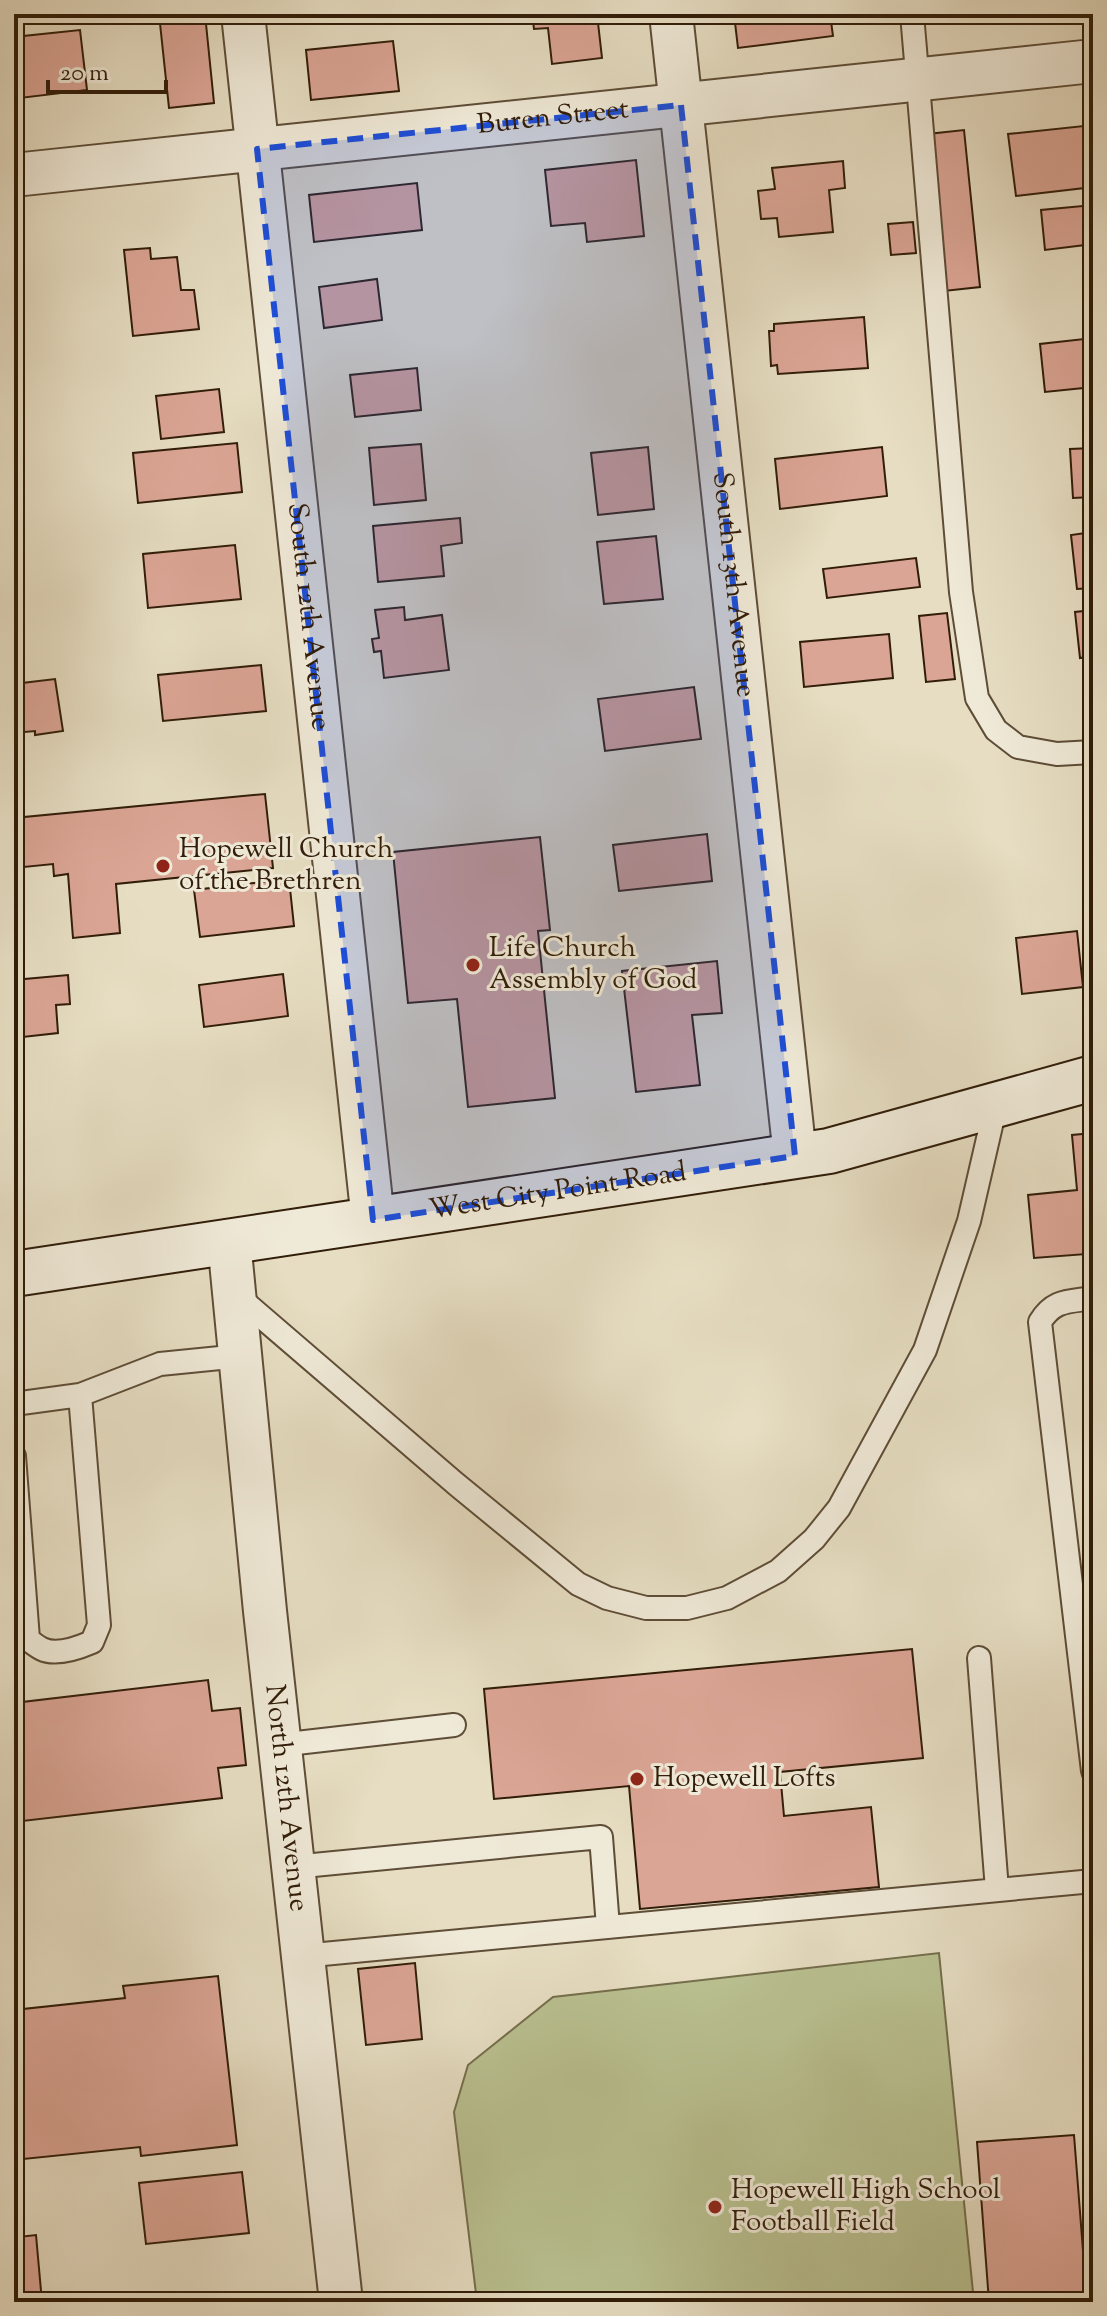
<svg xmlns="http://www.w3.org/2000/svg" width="1107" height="2316" font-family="'Sorts Mill Goudy',serif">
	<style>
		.green { fill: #b9c090; stroke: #756e4c; stroke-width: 2 }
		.building { fill: #dba595; stroke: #311d09; stroke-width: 2 }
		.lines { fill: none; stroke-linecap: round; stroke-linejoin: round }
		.lane-casing { stroke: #5e4d37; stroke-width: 26 }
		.street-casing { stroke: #5e4d37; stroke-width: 46 }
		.secondary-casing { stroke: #311d09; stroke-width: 48 }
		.lane { stroke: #efe9d7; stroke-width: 22 }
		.street { stroke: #efe9d7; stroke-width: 42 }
		.secondary { stroke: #efe9d7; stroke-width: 44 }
		.marked { fill: #1d4ed8; fill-opacity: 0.2; stroke: #1d4ed8; stroke-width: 6; stroke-dasharray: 16 10; stroke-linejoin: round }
		.poi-dot { fill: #8f2418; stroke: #efe9d7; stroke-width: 3 }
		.labels { text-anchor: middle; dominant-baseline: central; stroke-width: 6; stroke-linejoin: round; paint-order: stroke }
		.street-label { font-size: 28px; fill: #311d09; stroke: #efe9d7 }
		.poi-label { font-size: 28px; fill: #311d09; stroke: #efe9d7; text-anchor: start }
	</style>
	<rect width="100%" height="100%" fill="#e6ddc2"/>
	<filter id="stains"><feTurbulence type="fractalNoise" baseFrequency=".0025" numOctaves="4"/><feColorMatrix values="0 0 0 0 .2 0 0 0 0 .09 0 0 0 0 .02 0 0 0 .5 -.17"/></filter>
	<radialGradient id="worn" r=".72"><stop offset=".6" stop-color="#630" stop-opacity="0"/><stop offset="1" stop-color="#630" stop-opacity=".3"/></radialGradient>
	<path class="green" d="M939 1953 974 2302H477L454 2112 468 2065 553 1997Z"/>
	<path class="building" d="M159 14H205L214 103 169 108Z
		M532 14H597L602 58 552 64 548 28 534 29Z
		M734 14H830L833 36 738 48Z
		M80 30 87 90 20 98 14 37Z
		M393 41 399 91 311 100 306 50Z
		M1093 125V187L1016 196 1008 134Z
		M964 130 980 287 944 291 928 134Z
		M636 160 644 236 587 242 585 223 551 226 545 170Z
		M843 161 845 188 829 190 833 232 779 237 777 218 761 219 758 191 775 189 772 168Z
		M417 183 422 230 314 242 309 195Z
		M1093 205V244L1045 250 1041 210Z
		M913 222 916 253 891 255 888 224Z
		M150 248 151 259 177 257 181 290H194L199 329 133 336 124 250Z
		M377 279 382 320 324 328 319 287Z
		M864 317 868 368 778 374 777 365 771 366 769 331H774V324Z
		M1093 338V387L1045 392 1040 344Z
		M417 368 421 410 355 417 350 375Z
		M219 389 224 432 161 439 156 396Z
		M237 443 242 492 138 503 133 453Z
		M421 444 426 500 374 505 369 448Z
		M648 447 654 509 598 515 591 453Z
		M882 447 887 496 780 509 775 459Z
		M1093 448V497L1073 498 1070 449Z
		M460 518 462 543 441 546 444 576 378 582 373 526Z
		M1093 532V588L1077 589 1071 535Z
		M656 536 663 599 604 604 597 542Z
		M235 545 241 599 148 608 143 554Z
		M916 558 920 587 827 598 823 569Z
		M404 607 405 620 442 615 449 670 384 678 381 651 374 652 372 639 379 638 375 610Z
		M1093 610V656L1080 658 1075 612Z
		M947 613 955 679 926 682 919 616Z
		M889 634 893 678 804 687 800 642Z
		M261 665 266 711 163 721 158 675Z
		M55 679 63 731 35 735V731L14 733V684Z
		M694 687 701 739 605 751 598 699Z
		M265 794 273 868 116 884 120 933 73 938 68 874 54 876 53 864 14 868V818Z
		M707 834 712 881 619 891 613 845Z
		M540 837 550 930 538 931 555 1098 468 1107 457 999 408 1003 393 852Z
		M289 879 294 926 200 937 194 890Z
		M1077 931 1083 987 1022 994 1016 938Z
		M717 961 722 1013 692 1015 700 1085 636 1092 622 971Z
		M283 974 288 1016 204 1027 199 985Z
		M68 975 70 1004 56 1005 58 1033 14 1038V980Z
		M1093 1133V1260L1086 1261V1254L1034 1258 1028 1195 1077 1190 1072 1135Z
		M912 1649 923 1758 780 1772 784 1816 871 1807 879 1887 640 1909 629 1786 494 1799 484 1689Z
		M208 1680 212 1711 240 1708 246 1765 218 1768 222 1798 14 1822V1703Z
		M415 1963 422 2039 366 2045 358 1969Z
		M218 1976 237 2145 141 2156 140 2147 14 2160V2010L125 1998 123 1986Z
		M1074 2135 1087 2302H989L977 2142Z
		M242 2172 249 2233 146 2244 139 2183Z
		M14 2208H16L19 2237 36 2235 42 2302H14Z"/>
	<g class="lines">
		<g class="lane-casing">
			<path id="lane" d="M912 14 961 592 977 698 996 730 1018 747 1057 754 1093 752
				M235 1294 456 1484 578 1584 607 1598 646 1608H687L727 1598 778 1571 814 1539 839 1508 925 1350 969 1221 996 1104
				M1093 1298C1069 1302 1054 1299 1040 1322L1093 1771
				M14 1404 80 1395 160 1364 240 1356
				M14 1456 28 1639
				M14 1632C25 1635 32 1644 42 1649 56 1656 78 1648 92 1642L99 1625 80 1395
				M979 1658 997 1890
				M279 1745 454 1725
				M293 1867 601 1837 608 1927
				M302 1956 1093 1881"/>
		</g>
		<g class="street-casing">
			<g id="street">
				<path id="s1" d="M243 14 373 1220"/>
				<path id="s2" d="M671 14 795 1156"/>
				<path id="s3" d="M14 175 1093 61"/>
				<path id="s4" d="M229 1241 265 1611 341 2302"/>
			</g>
		</g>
		<g class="secondary-casing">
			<g id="secondary">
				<path id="s5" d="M14 1274 829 1151 1093 1078"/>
			</g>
		</g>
		<use href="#lane" class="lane"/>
		<use href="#street" class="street"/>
		<use href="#secondary" class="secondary"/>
	</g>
	<path class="marked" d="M681 105 795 1156 373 1220 257 149Z"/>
	<g class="poi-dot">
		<circle cx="163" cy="866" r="8"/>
		<circle cx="473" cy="965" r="8"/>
		<circle cx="637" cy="1779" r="8"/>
		<circle cx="715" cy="2207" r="8"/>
	</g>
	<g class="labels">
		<g class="street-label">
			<text stroke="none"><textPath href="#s3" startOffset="542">Buren Street</textPath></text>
			<text stroke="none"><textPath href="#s2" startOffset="574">South 13th Avenue</textPath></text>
			<text stroke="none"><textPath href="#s1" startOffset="606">South 12th Avenue</textPath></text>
			<text stroke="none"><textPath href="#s5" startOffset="550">West City Point Road</textPath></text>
			<text stroke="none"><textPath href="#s4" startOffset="560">North 12th Avenue</textPath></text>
		</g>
		<g class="poi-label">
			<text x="179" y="850">Hopewell Church<tspan x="179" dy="32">of the Brethren</tspan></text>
			<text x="489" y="949">Life Church<tspan x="489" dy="32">Assembly of God</tspan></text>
			<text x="653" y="1779">Hopewell Lofts</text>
			<text x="731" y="2191">Hopewell High School<tspan x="731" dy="32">Football Field</tspan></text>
		</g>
	</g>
	<rect width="1107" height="2316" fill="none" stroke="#e6ddc2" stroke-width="48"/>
	<rect x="16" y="16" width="1075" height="2284" fill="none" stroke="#311d09" stroke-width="4"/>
	<rect x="24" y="24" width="1059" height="2268" fill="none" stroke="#311d09" stroke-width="2"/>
	<path d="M48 80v12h118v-12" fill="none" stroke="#311d09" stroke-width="4"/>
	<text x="60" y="80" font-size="24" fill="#311d09" stroke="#efe9d7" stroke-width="6" paint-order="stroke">20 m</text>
	<rect width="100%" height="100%" filter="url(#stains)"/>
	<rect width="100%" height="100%" fill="url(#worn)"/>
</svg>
